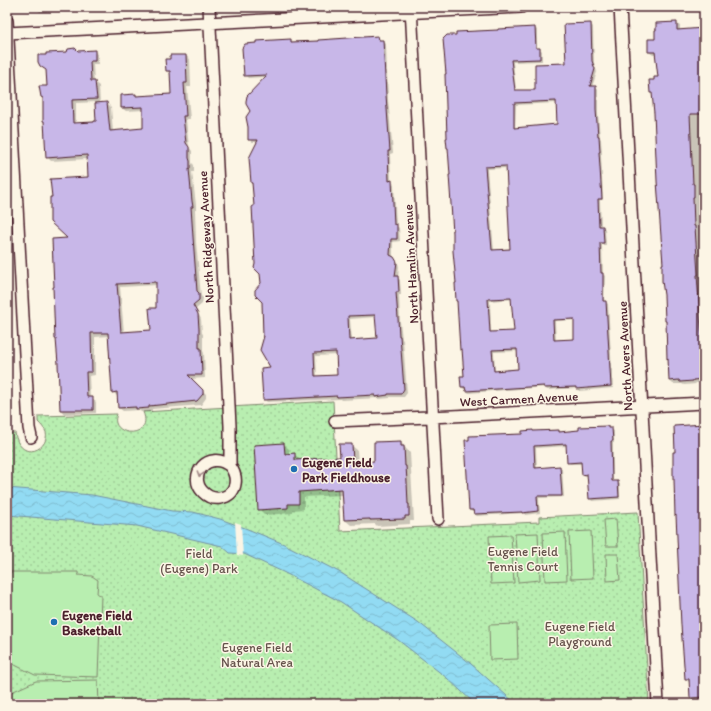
<svg xmlns="http://www.w3.org/2000/svg" width="711" height="711" font-family="Itim,sans-serif">
	<style>
		.park { fill: url(#park-dots); stroke: #81866e }
		.garden { fill: #b8eeb0; stroke: #81866e }
		.water { fill: url(#water-waves); stroke: #7590a3 }
		.pier { fill: #fcf5e5 }
		.shadow { fill: #0003; fill-rule: evenodd }
		.building { fill: #c8b7e8; stroke: #4a1f2b; fill-rule: evenodd }
		.lines { fill: none; stroke-linecap: round; stroke-linejoin: round }
		.street-casing { stroke: #4a1f2b; stroke-width: 14 }
		.street { stroke: #fcf5e5; stroke-width: 11 }
		.oneway { stroke: #a38a88 }
		.poi-dot { fill: #1f6fb2; stroke: #fcf5e5; stroke-width: 1.5 }
		.labels { text-anchor: middle; dominant-baseline: central; stroke-width: 3; stroke-linejoin: round; paint-order: stroke }
		.street-label { font-size: 13px; fill: #4a1f2b; stroke: #fcf5e5 }
		.poi-label { font-size: 13px; font-weight: bold; fill: #4a1f2b; stroke: #fcf5e5; text-anchor: start }
		.park-label { font-size: 13px; fill: #66534c; stroke: #fcf5e5 }
	</style>
	<defs>
		<pattern id="park-dots" width="8" height="8" patternUnits="userSpaceOnUse"><rect width="8" height="8" fill="#b8eeb0"/><path d="M2 2h.1M6 6h.1" fill="none" stroke="#a0cc98" stroke-width="1.8" stroke-linecap="round"/></pattern>
		<pattern id="water-waves" width="16" height="10" patternUnits="userSpaceOnUse"><rect width="16" height="10" fill="#92dbf3"/><path d="M0 5q4-4 8 0t8 0" fill="none" stroke="#7fbcd0"/></pattern>
	</defs>
	<rect width="100%" height="100%" fill="#fcf5e5"/>
	<filter id="ink" filterUnits="userSpaceOnUse"><feTurbulence type="fractalNoise" baseFrequency=".025" numOctaves="2"/><feDisplacementMap in="SourceGraphic" scale="8" xChannelSelector="R" yChannelSelector="G"/><feConvolveMatrix kernelMatrix="1 2 1 2 8 2 1 2 1" color-interpolation-filters="sRGB"/></filter>
	<g filter="url(#ink)">
		<path class="park" d="M333 401 340 531 539 522V517L638 512 649 704H7V433H15C20 463 50 450 46 432 44 428 41 425 38 422V416L117 414C116 417 115 420 116 423 121 438 153 435 143 412Z"/>
		<path class="garden" d="M616 519 618 546H606L604 520Z
			M591 531 593 578 571 579 569 532Z
			M565 532 567 580 545 581 543 533Z
			M538 533 540 580 518 582 515 534Z
			M511 535 514 583 491 584 489 536Z
			M606 554H618L620 580 607 581Z
			M7 572H78V575L92 576 98 580 97 594 101 595 98 677 35 675 7 661Z
			M517 624 518 659 490 660 489 625Z
			M98 680 99 704H7V694L36 681Z"/>
		<path class="water" d="M7 488 92 495 172 511 193 512 220 519 245 528 284 544 341 573 418 622 470 663 516 704H475L447 678 398 640 341 602 283 572 244 554 230 553 222 546 137 526 7 515Z"/>
		<path class="pier" d="M235 522 241 524 243 556 237 555Z"/>
		<path class="shadow" d="M37 7H146L40 12 37 9Z
			M676 23 680 26V31L704 29V383H695L696 384 684 385 682 384H673L670 381 669 359 668 358 657 146 653 94 651 93 655 81 659 77 657 55H653L649 52V40H656Z
			M591 24 593 27 594 63 597 72 592 87H596L598 90V113L600 138 601 139 602 154H601L603 200H600L601 227H603L605 229 606 245H602L603 274 605 276 604 302H606L608 304 613 388 579 391 577 388 547 390 545 387 469 393 467 391 466 389H464L462 387 465 377 463 351 461 349 449 149 448 148 447 139 535 28 537 30V49H540L542 51V61L513 62 516 91H536L567 64ZM557 103 558 125 515 129 516 105ZM507 168 511 250 494 251 487 169ZM513 299 515 332 491 333 490 301ZM575 320V340L556 341 555 321ZM518 351 519 370 495 372 494 352Z
			M378 37 381 41H383L386 44 388 99 393 153 390 154 391 181 394 184 396 225 399 228 400 241 393 242V258L397 261 399 266 398 278 400 280 401 295H399L400 321 402 339 403 340 407 393 404 397H390V398L379 399 378 398 341 400 340 399 267 402 264 399 272 368 265 336 262 284 255 207 258 142H252L249 139 265 77 248 78 245 75 291 40 293 43 319 42ZM376 317 378 339 352 340 350 319ZM337 355 338 376 317 377 316 356Z
			M94 51 98 54V64H93L94 82 99 86 100 104 107 103 111 107 113 132 144 129V110L126 111 122 108 136 95 137 97 172 95 170 74 167 71 171 60 186 56 190 59 191 87H187L190 119H186L189 147 192 151V163L194 165V172H192L196 205V210H195L196 242 201 296 203 298 202 304 196 309 201 319 202 333 203 334V351L204 353 205 378 190 379 206 394V398L201 405 152 409V412H141L139 410 123 411 119 408V396H117L113 392 109 336 95 337V375L89 376 90 398H92L96 402V413L64 414 61 410 59 364 69 239 89 178 88 159 51 161 47 157 48 71 41 66 77 52ZM96 102 97 122 76 124V103ZM157 285V309L152 330 124 333 120 287Z
			M704 425V704H691L690 683 686 679 676 452Z
			M607 427 609 429H611L614 431V443H613V482H617L620 484V499L592 501 590 498 589 476H585L583 474V464H570L568 462 567 446 536 448 537 469 560 467 562 469 564 497 539 498 540 513 525 515 524 513 477 516 474 514V512H472L470 510 523 435V432L559 431 561 433Z
			M400 442 410 453 414 521H410V524L377 526 375 524 351 525 345 520 343 495 304 497V509L293 510V513L265 515 259 509 283 444 289 449V454H294L301 460 341 458 351 445 357 450 358 463 375 462Z"/>
		<path class="building" d="M677 22V30L704 28V114H690L693 184H694V197H693L694 226H695L698 275H697L702 342H704V379L693 380V381L680 382 679 380 669 381 668 358 667 359 666 321H665L664 295 662 281V264H663L657 181 654 113 652 93H650L649 80H654V77H658L655 52H648V39H655V30H656V23Z
			M591 23 592 61 595 69 590 86H596V110L598 136H599L600 152H599L602 199H598L599 226H603L604 243H600L601 273H603V301H606L611 386 576 389V387L544 388V386L466 391 465 387H461L460 376H464L462 349 460 350 457 301H456L455 283H456L453 251V233L449 175H450L448 148H447L446 138H447L445 74H446L443 39 447 35H456V32L498 30V29L535 27 536 48H540V59L511 60 515 90H535V64L566 63 564 24ZM556 101 557 124 514 128V103ZM506 166 510 249 492 250 485 167ZM511 298 514 331 490 332 488 299ZM574 319V339L554 340 553 320ZM517 349 518 369 494 371 492 350Z
			M378 36 379 40H383L386 95 390 151H388L389 181 392 180 394 225 397 224V239H391L390 255 394 257 397 262 395 276H398L399 292H396L398 318 399 336H400L404 389 401 394H388V395L375 397V395L337 397V396L263 400 261 368 270 367 260 350 264 336H263L262 302 255 295V290L261 283 260 274 254 268 255 264 252 206H254L252 183H251L249 158 258 140H248V127L246 117 250 111 246 104V101L247 96 267 75 244 76 242 48 245 44 256 43V41L291 39V42L318 41V40ZM375 315 377 338 349 340 348 316ZM336 352 337 375 315 376 314 353Z
			M75 48 78 51 95 50V61H90L91 81H95L97 99 72 100 73 123 94 122V121H96L95 103 107 102 110 131 143 128V107L121 108V95L136 94V96L171 94 170 71H166L165 59H170V55H186L187 83H184L186 116H183L186 143 189 147V158L190 161V169H189L192 201 193 207H191L193 237 197 291 199 293V300L193 305 198 314 199 329V348H201L202 375H188L203 390V394L197 401 149 406V408L136 409V407L118 408 117 392 112 393 108 333H91L92 372H86L87 397H93V410H60L58 364 56 339H55L53 287H54L52 239 67 238 50 222V197H52L50 179 88 177 87 155 46 158 44 121H43V98L41 97 39 86H47L46 70 40 66 38 62V55H46V53L67 52 68 49ZM156 282V308H149L151 330 121 332 117 284Z
			M704 424V697L690 698 689 679H685L681 625 676 515 675 516 674 479H673V452H675L674 426Z
			M608 426V428H612L613 441H611L612 481H618L619 497 589 499 587 474 582 475 581 462 567 463 566 444 534 446 535 468 560 466 562 496H537L538 511 522 513V512L474 514 473 510H469L465 440H469V436L522 434V431L533 430V431L559 430V432L579 430V427Z
			M401 441V446H404L405 466H406L407 482 408 504H409V516H405V519L370 520V519L344 520 342 489 299 492V504H288V508L258 510 254 445 284 443 285 454 295 453V460L340 457 339 444H352L353 462 374 461V442Z"/>
		<g class="lines">
			<g class="street-casing">
				<path id="street" d="M209 7 230 426V466C239 478 237 495 220 498 214 499 208 497 203 492 187 476 208 449 230 466
					M411 7 438 519
					M620 7 658 704
					M7 21 29 428 31 437
					M7 33 521 7
					M335 421 452 416 704 403"/>
			</g>
			<use href="#street" class="street"/>
		</g>
		<defs><path id="oneway-chevron" d="M-2-3.5L2.5 0L-2 3.5" fill="none" stroke-width="1.6" stroke-linecap="round" stroke-linejoin="round"/></defs>
		<use class="oneway" href="#oneway-chevron" transform="translate(200 474) rotate(108)"/>
	</g>
	<g class="poi-dot">
		<circle cx="294" cy="469" r="4"/>
		<circle cx="54" cy="622" r="4"/>
	</g>
	<g class="labels">
		<g class="street-label">
			<text transform="translate(206 237) rotate(-93)">North Ridgeway Avenue</text>
			<text transform="translate(411 264) rotate(-93)">North Hamlin Avenue</text>
			<text transform="translate(625 356) rotate(-93)">North Avers Avenue</text>
			<text transform="translate(519 399) rotate(-3)">West Carmen Avenue</text>
		</g>
		<g class="poi-label">
			<text x="302" y="462">Eugene Field<tspan x="302" dy="15">Park Fieldhouse</tspan></text>
			<text x="62" y="615">Eugene Field<tspan x="62" dy="15">Basketball</tspan></text>
		</g>
		<g class="park-label">
			<text x="523" y="551">Eugene Field<tspan x="523" dy="15">Tennis Court</tspan></text>
			<text x="199" y="553">Field<tspan x="199" dy="15">(Eugene) Park</tspan></text>
			<text x="580" y="626">Eugene Field<tspan x="580" dy="15">Playground</tspan></text>
			<text x="257" y="647">Eugene Field<tspan x="257" dy="15">Natural Area</tspan></text>
		</g>
	</g>
	<rect width="711" height="711" fill="none" stroke="#fcf5e5" stroke-width="24"/>
	<rect x="12" y="12" width="687" height="687" fill="none" stroke="#4a1f2b" stroke-width="1.5" filter="url(#ink)"/>
</svg>
